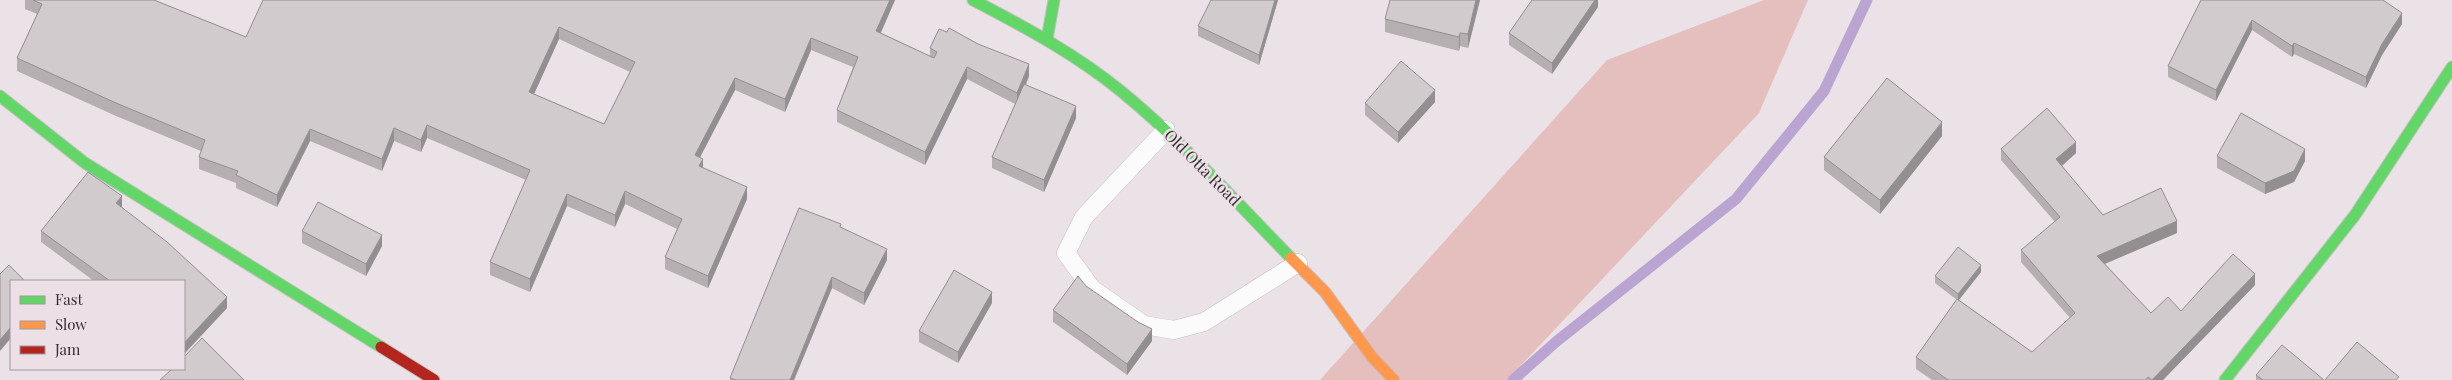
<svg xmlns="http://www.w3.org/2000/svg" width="2452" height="380" font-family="'Playfair Display',serif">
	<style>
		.green { fill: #e5bfbe }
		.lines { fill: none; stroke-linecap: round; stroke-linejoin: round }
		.stream { stroke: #baa4d2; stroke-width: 11 }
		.lane-casing { stroke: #c6c0c3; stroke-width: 19 }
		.fast-casing { stroke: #c6c0c3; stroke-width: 13 }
		.slow-casing { stroke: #c6c0c3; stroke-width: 13 }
		.jam-casing { stroke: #c6c0c3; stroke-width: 13 }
		.lane { stroke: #fcfbfb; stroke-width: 18 }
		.fast { stroke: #63d668; stroke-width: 11 }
		.slow { stroke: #ff974d; stroke-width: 11 }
		.jam { stroke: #b3261e; stroke-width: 11 }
		.wall { fill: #b5afb1; fill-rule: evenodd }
		.shaded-wall { fill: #938e90 }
		.building { fill: #d2cbce; stroke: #938e90; fill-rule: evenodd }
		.labels { text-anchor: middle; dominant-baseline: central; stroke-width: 5; stroke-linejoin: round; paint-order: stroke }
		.street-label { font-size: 16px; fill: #322d30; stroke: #eddfe6 }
	</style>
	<rect width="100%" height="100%" fill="#eae2e6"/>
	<path class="green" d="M1764 0H1808L1759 113 1507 380H1320L1607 60Z"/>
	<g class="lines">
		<path class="stream" d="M1513 380 1557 341 1736 199 1824 91 1867 0"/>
		<g class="lane-casing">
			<path id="lane" d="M1166 130 1084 217 1066 253 1092 289 1144 325 1174 330 1204 322 1298 263"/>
		</g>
		<g class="fast-casing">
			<path id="fast" d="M973 0C1025 27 1077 55 1122 92 1183 142 1236 202 1291 258
				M1047 39 1054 0
				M0 96 85 163 381 347
				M2225 380 2355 215 2452 67"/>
		</g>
		<g class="slow-casing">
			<path id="slow" d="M1291 258 1325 292 1372 357 1394 380"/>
		</g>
		<g class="jam-casing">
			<path id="jam" d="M381 347 434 380"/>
		</g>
		<use href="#lane" class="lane"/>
		<use href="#fast" class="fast"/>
		<use href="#slow" class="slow"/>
		<use href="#jam" class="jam"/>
	</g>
	<path class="wall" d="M25 0H154L246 37 895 0 881 33 930 56V48L1029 76 1026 85 1076 118 1044 192 992 168V157L1015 104 967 79 925 165 837 122V110L853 67 811 50 785 112 735 90 700 157 703 168 747 199 708 288 665 269V257L677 229 625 204 615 227 567 206 530 292 490 275V262L526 180 427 138 421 152 394 141 382 171 310 141 277 207 236 188V183L199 169V157L201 151 116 116 17 71V58L37 14 25 9ZM559 39 630 72 604 124 534 94Z
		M1278 0 1259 65 1198 36V26Z
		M1480 0 1468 48 1460 46 1459 51 1385 32V19Z
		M1598 0V7L1552 74 1509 45V33Z
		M2201 0 2402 24 2382 55 2366 88 2294 54 2292 57 2252 30 2216 101 2168 77V66Z
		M1435 102 1398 143 1365 115V103Z
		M1942 136 1880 214 1824 170V157Z
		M2001 149 2076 153 2062 166 2103 215 2177 233 2105 264 2151 313 2181 311 2255 285 2163 380H1932L1916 369V357L1957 300 1935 283V276L1981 272 1959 300 2032 352 2070 318 2021 262V250L2055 222 2001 160Z
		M2217 156 2305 161 2294 182 2265 194 2217 168Z
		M122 207 227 308 184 354V281H94L41 242V231Z
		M841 227 887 260 864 305 832 288 794 380H730V378Z
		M302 231 382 246 366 276 302 243Z
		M1086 286 1152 341 1127 375 1053 322V310Z
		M992 303 958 363 919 342V331Z
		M2256 375 2324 380H2256Z"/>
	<path class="shaded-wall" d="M890 0H895L876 43V31Z
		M1275 0H1278L1259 65V55Z
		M1476 0H1480L1468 48V34Z
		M1595 0H1598V7L1552 74V63Z
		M2402 13V24L2382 55 2366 88V77L2382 44Z
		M2252 20V30L2216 101V90Z
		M559 27V39L529 105V92Z
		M1460 33V46L1459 51V37Z
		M811 38V50L785 112V99Z
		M2294 43V54L2292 57V46Z
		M1029 64V76L1017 105V93Z
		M967 67V79L925 165V152Z
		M735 78V90L695 167V155Z
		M1435 90V102L1398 143V132Z
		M1076 106V118L1044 192V180Z
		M1942 122V136L1880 214V200Z
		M427 125V138L421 152V140Z
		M394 128V141L382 171V159Z
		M310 129V141L277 207V195Z
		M2076 142V153L2056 171V159Z
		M2305 149V161L2294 182 2265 194V183Z
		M703 159V171L699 166Z
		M747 187V199L708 288V276Z
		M625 191V204L615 227V215Z
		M567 194V206L530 292V279Z
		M122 196V208L116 203Z
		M2177 221V233L2097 267V256Z
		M382 235V246L366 276V264Z
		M887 249V260L864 305V293Z
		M1981 265V272L1958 301V294Z
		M2255 274V285L2163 380H2152Z
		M832 277V288L794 380H790Z
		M992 292V303L958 363V352Z
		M227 297V308L184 354V343Z
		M11 327V338L0 351V340Z
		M1152 329V341L1127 375V364Z"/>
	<path class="building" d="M33 0H154L246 37 263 0H890L876 31 934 58 937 52 930 48 939 29 947 32 949 28 978 44 1029 64 1017 93 967 67 925 152 837 110 858 57 811 38 785 99 735 78 695 155 703 159 699 166 747 187 708 276 665 257 682 219 625 191 615 215 567 194 530 279 490 262 530 170 427 125 421 140 394 128 382 159 310 129 277 195 236 175 238 171 199 157 205 140 116 103 17 58 42 4ZM559 27 635 62 604 124 529 92Z
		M1211 0H1275L1259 55 1198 26Z
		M1390 0H1476L1468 34 1460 33 1459 37 1385 19Z
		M1532 0H1595L1552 63 1509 33Z
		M2201 0H2383L2402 13 2382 44 2366 77 2294 43 2292 46 2252 20 2216 90 2168 66Z
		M1401 61 1435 90 1398 132 1365 103Z
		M1887 78 1942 122 1880 200 1824 157Z
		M1024 84 1076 106 1044 180 992 157Z
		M2047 108 2076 142 2056 159 2103 215 2161 188 2177 221 2097 256 2151 313 2168 297 2181 311 2233 254 2255 274 2152 380 2148 377 2146 380H1948L1916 357 1957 299 2032 352 2075 313 2021 250 2060 217 2001 149Z
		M2241 113 2305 149 2294 171 2265 183 2217 156Z
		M88 172 122 196 116 203 167 242 227 297 184 343V281H110L41 231Z
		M318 202 382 235 366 264 302 231Z
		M799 208 841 224 840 227 887 249 864 293 832 277 790 380H736L730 378Z
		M1958 247 1981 265 1958 294 1935 276Z
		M9 265 25 281H11V327L0 340V274Z
		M954 270 992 292 958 352 919 331Z
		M1078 276 1086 286 1138 322 1152 329 1127 364 1053 310Z
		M202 338 244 380H160L172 369H184V357Z
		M2357 342 2399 377 2396 380H2325Z
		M2282 345 2324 380H2263L2256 375Z"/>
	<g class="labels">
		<g class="street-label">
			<text transform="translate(1203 167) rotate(45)">Old Otta Road</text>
		</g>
	</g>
	<rect x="10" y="280" width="175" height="90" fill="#eddfe6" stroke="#a2989d"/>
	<rect x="20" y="296" width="25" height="8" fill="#63d668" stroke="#a2989d"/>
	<text x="55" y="305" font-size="15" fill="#322d30">Fast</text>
	<rect x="20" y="321" width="25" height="8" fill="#ff974d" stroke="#a2989d"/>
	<text x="55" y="330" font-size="15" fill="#322d30">Slow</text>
	<rect x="20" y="346" width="25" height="8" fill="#b3261e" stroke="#a2989d"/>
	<text x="55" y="355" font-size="15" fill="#322d30">Jam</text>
</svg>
